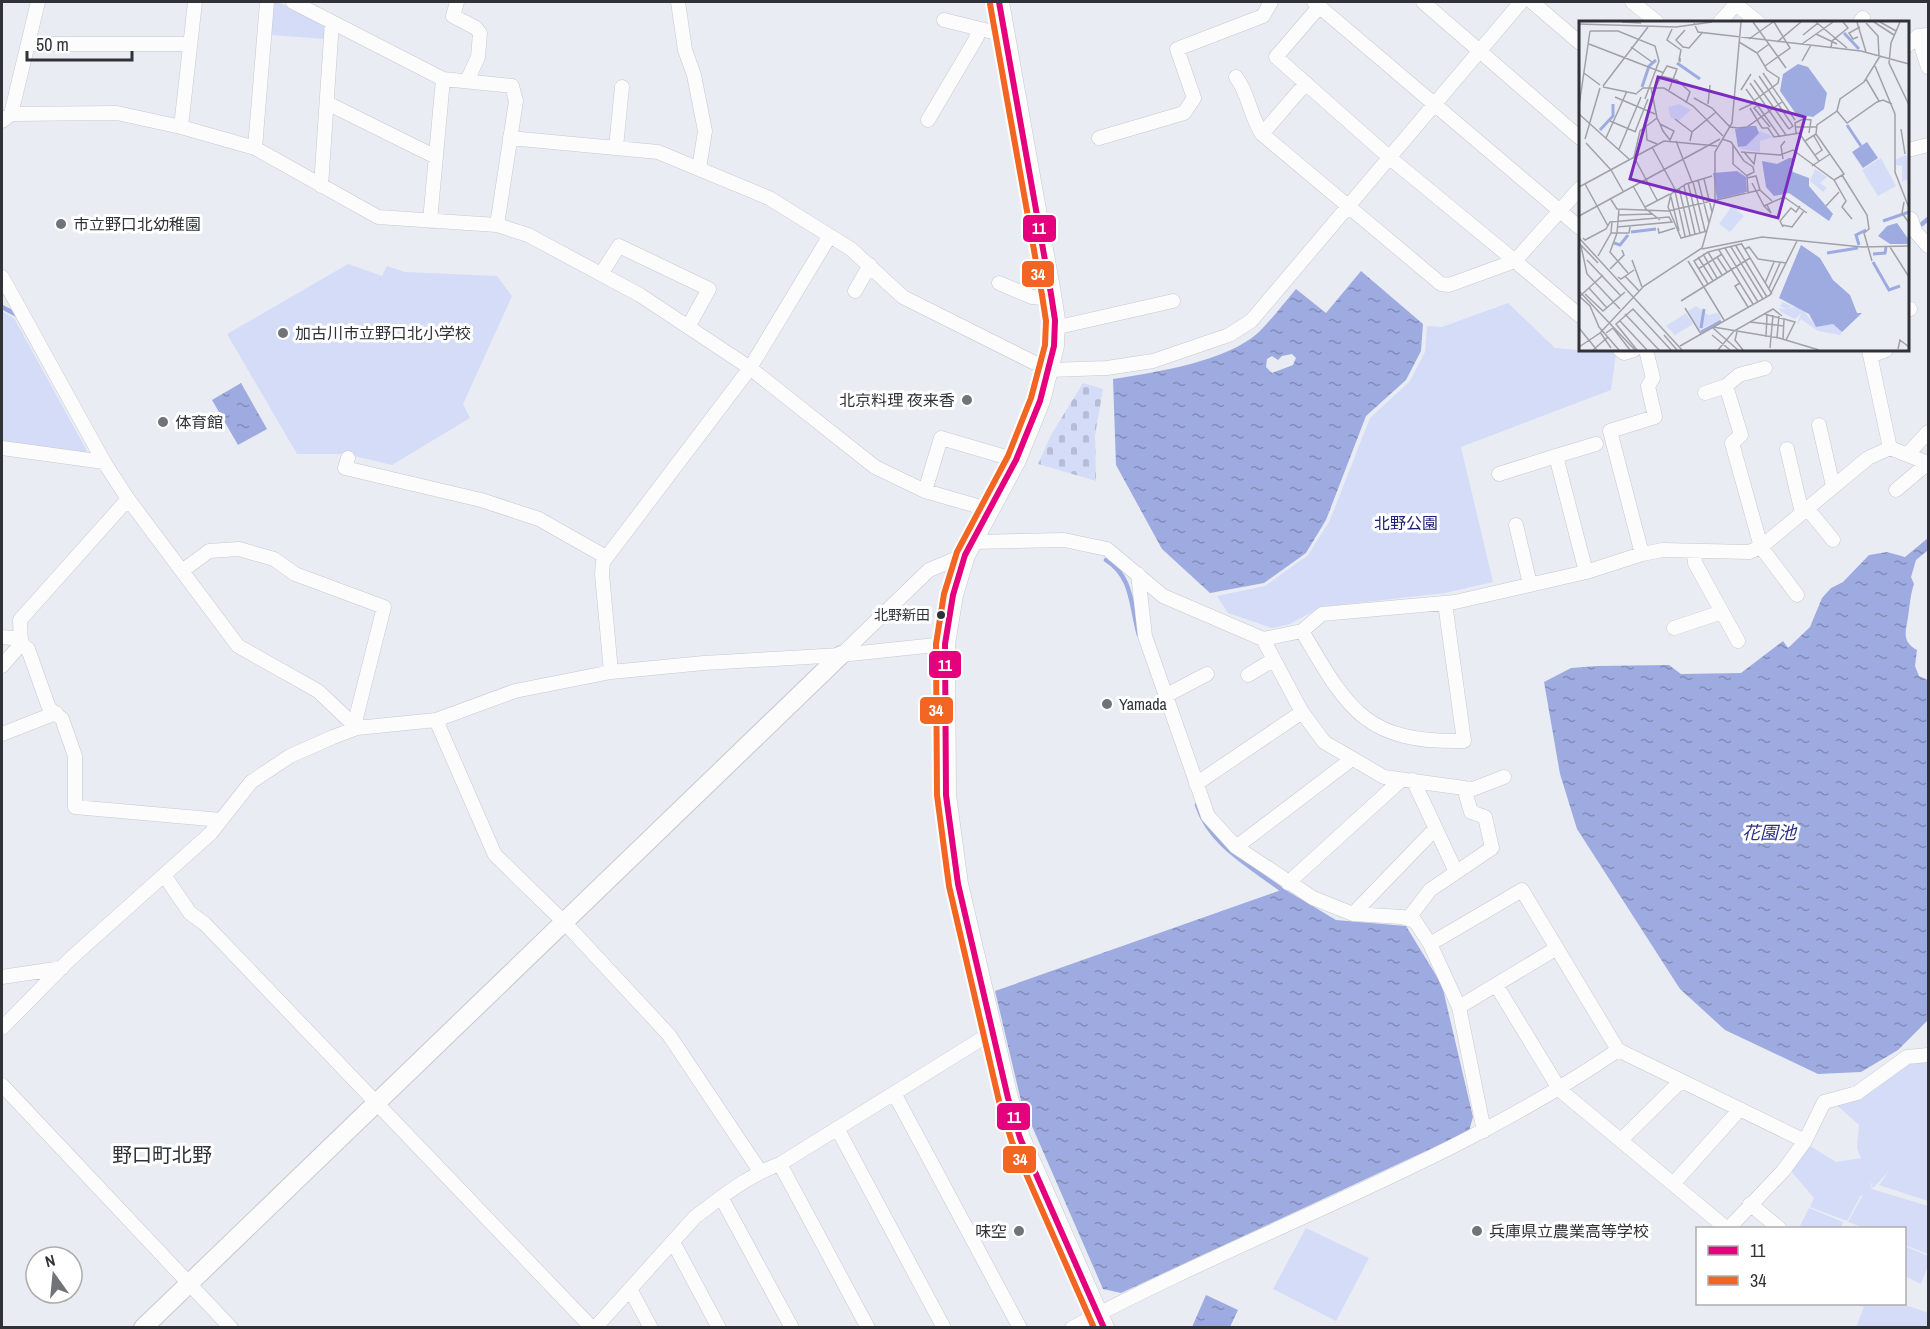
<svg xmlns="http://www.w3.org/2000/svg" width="1930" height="1329" font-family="'Archivo Narrow','Noto Sans JP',sans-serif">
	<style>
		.green { fill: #d4dcf8 }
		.cemetery { fill: url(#cemetery-stones) }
		.water { fill: url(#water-ripples); fill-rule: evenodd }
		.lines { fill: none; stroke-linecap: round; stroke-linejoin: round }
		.stream { stroke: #9eabe1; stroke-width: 4.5 }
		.minor-casing { stroke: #c7c8ce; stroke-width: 15 }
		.tertiary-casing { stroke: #c7c8ce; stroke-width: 20 }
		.secondary-casing { stroke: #c7c8ce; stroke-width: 21 }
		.minor { stroke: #fcfcfd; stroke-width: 14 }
		.tertiary { stroke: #fcfcfd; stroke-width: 18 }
		.secondary { stroke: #fcfcfd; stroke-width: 20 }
		.bus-1-casing { stroke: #fff; stroke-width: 10 }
		.bus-2-casing { stroke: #fff; stroke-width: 10 }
		.bus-1 { stroke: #e5007d; stroke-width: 6 }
		.bus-2 { stroke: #f26522; stroke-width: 6 }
		.poi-dot { fill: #717379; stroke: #fff; stroke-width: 2 }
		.bus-dot { fill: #303237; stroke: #fff; stroke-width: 2 }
		.labels { text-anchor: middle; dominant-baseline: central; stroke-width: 6; stroke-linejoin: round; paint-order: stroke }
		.bus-label { font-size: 14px; fill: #303237; stroke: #fff; text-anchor: end }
		.poi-label { font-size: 16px; fill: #303237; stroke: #fff; text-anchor: start }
		.park-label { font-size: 16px; fill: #1d2075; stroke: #fff }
		.water-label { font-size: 18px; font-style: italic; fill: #283187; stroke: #fff }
		.quarter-label { font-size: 20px; fill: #303237; stroke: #fff }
		.inset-river { fill: none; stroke: #9eabe1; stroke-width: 3 }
		.inset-road { fill: none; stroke: #a0a2a8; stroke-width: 1.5 }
		.view { fill: #7b2cbf; fill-opacity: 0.15; stroke: #7b2cbf; stroke-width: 3 }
		.inset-edge { fill: none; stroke: #303237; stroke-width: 3 }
		.line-badge { stroke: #fff; stroke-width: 2 }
		.badge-label { font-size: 16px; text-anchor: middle; font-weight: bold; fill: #fff }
	</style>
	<defs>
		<pattern id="cemetery-stones" width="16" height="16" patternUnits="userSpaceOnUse" patternTransform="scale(1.5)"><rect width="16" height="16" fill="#d4dcf8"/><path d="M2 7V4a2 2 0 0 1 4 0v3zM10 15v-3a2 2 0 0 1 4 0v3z" fill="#b6bdd5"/></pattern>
		<pattern id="water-ripples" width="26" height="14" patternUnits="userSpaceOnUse" patternTransform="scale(1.5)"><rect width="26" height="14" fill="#9eabe1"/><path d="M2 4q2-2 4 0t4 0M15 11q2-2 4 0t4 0" fill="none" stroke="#818cb7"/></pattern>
	</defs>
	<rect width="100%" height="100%" fill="#eaecf4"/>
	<path class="green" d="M273 2H278L327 26 326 39 271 35Z
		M348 264 382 276 387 266 405 272 497 276 512 296 463 404 470 418 392 465 346 454H297L227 334Z
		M1508 303 1555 348 1590 351 1611 350 1616 354 1611 390 1461 447 1493 582 1445 593 1321 607 1290 624 1272 628 1228 613 1217 596 1265 586 1308 555 1330 520 1370 418 1410 381 1425 352 1427 326 1442 327Z
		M2 311 14 318 87 451 86 454 2 443Z
		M1928 1058V1201L1879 1185 1890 1170 1873 1188 1869 1180 1872 1189 1928 1206V1254L1905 1245 1904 1228H1865L1848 1222 1863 1195 1855 1199 1860 1197 1847 1221 1810 1207 1814 1198 1791 1171 1807 1144 1836 1162 1861 1158 1862 1161 1857 1148 1859 1125 1833 1102 1903 1064Z
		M1809 1208 1843 1222 1841 1228H1799Z
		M1306 1228 1369 1258 1336 1321 1273 1289Z
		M1905 1246 1928 1256V1265L1921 1284 1905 1276Z
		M1853 1304H1903L1928 1313V1327H1856L1864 1307Z"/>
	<path class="cemetery" d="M1083 383 1103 389 1095 435 1096 481 1038 464 1051 435Z"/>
	<path class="water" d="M1361 271 1423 324 1421 351 1406 380 1366 416 1326 520 1306 553 1264 583 1210 593 1162 549 1116 465 1113 379C1156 372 1226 362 1259 332 1272 319 1284 303 1296 289L1326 313ZM1292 354 1296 358 1293 365 1272 373 1266 367 1267 359 1272 356 1278 360 1282 356Z
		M241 383 267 429 238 445 212 400Z
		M1928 538V550L1916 560 1911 577 1914 584C1910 596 1910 605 1908 617 1906 631 1901 641 1917 650L1915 666 1919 676 1928 680V1020L1898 1050 1861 1072 1818 1074 1725 1030 1680 989 1577 829 1560 774 1544 682 1571 668 1597 666 1669 665 1681 674 1741 673 1783 641 1788 648 1810 627 1822 598 1831 588 1843 582 1869 555 1887 552 1905 557Z
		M1284 889 1336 920 1406 926 1442 985 1473 1117 1469 1131 1121 1293 1103 1289 1021 1101 995 991Z
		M1206 1295 1238 1310 1230 1327H1192Z"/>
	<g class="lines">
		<path class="stream" d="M1922 224 1928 219
			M2 307 17 315
			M1106 560C1133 576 1131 608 1139 635
			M1197 805C1210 845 1249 865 1282 890"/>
		<g class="minor-casing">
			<path id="minor" d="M293 2 443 79 430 221
				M457 2 453 16 476 28 480 33 478 57 467 81
				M678 2 685 50 694 75 705 131 699 169
				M1314 2 1580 228
				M1423 2 1580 138
				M1532 2 1580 43
				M1632 2 1657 22
				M1733 2 1758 22
				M1319 7 1276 57 1390 158 1515 261 1580 188
				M944 20 1005 35
				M1720 22 1736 4
				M1860 22 1863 18
				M1918 36 1928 67
				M28 44H190
				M1908 45 1918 36 1928 35
				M1236 77C1249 94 1250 116 1262 134L1441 284 1449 285 1515 261 1580 316
				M443 79 512 86 516 101 497 225
				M327 103 436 157
				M11 114 38 2
				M928 120 977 37 976 28
				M2 121 11 114 117 113 181 127 255 148 378 217 497 225 528 235 640 295 750 368 875 467 925 491 991 510
				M181 127 195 2
				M1262 134 1306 83
				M510 138 658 152 769 198 851 249 903 297 1049 370 1107 368 1153 361 1229 335 1251 321 1521 2
				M1099 138 1184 113 1194 98 1177 49 1263 16 1271 2
				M616 147 622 87
				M255 148 267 2
				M1908 150 1928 145
				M321 186 332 22
				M1911 219 1915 231 1928 246
				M601 274 619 246 709 289 688 327
				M2 277 104 462 128 499 238 646 318 691 357 728
				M999 283 1032 297 1052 299
				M855 291 870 265
				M1908 310 1910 309
				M1054 328 1173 301
				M1620 350 1624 353 1634 350
				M1869 350 1890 448
				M1871 356 1886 350
				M1765 368 1739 375 1726 386 1741 435 1732 443 1761 547 1797 595
				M1705 393 1726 386
				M1819 425 1833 486
				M2 448 104 462
				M1787 449 1802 513
				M1907 455 1928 432
				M348 458 345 468 481 500 539 519 606 557
				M1499 474 1556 456
				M1896 490 1928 463
				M925 491 941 438 1016 460
				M1807 508 1833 540
				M1516 525 1530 584
				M972 542 1064 540 1107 549 1163 596 1263 639 1302 631 1322 614 1455 602 1586 572 1642 554 1663 550 1749 552 1761 547 1868 458 1890 448 1928 463
				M1694 551 1695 563 1738 641
				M1642 554 1610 431 1655 417 1648 386 1653 378 1646 350
				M182 571 209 551 239 549 274 559 295 574 384 607 356 718 357 728
				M1586 572 1556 456 1596 444
				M1138 574 1145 636 1208 816 1236 847 1313 898 1353 914 1402 917 1415 921 1430 944 1459 1007 1484 1131
				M1674 628 1722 612
				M1302 631C1348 709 1364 743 1464 741L1445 603
				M2 637 21 639
				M1263 639 1302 712 1324 742 1384 777 1464 788 1471 812 1485 817 1492 848 1430 890 1408 919
				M21 644 28 649 49 708 62 719 75 756V807L221 820
				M841 655 929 570 965 555
				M2 666 21 644 20 620 128 499
				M611 672 602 574 603 562 750 368 829 237
				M1248 675 1273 660
				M1167 695 1207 674
				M436 720 495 855 565 923 669 1035 760 1171
				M2 734 56 713
				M1413 780 1456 872
				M1196 784 1302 712
				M1464 788 1470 790 1504 777
				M1236 847 1352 759
				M164 875 190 913 205 924 592 1328
				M1288 883 1400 781
				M1353 914 1435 829
				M1430 944 1522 890 1618 1050 1805 1141
				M2 977 62 968
				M1496 985 1560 1090 1726 1228
				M1459 1007 1557 948
				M2 1028 70 959 211 833 251 782 290 756 333 737 357 728 436 720 515 691 611 672 704 663 841 655 945 644
				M2 1085 231 1328
				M894 1093 1020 1328
				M837 1128 944 1328
				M1621 1140 1681 1081
				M780 1164 868 1328
				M1673 1184 1740 1109
				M721 1197 792 1328
				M1750 1204 1779 1228
				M1729 1228 1783 1171 1805 1141 1824 1102 1857 1093 1907 1057 1928 1055
				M673 1242 719 1328
				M630 1289 651 1328
				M595 1328 695 1217C722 1197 748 1175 780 1164L991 1033
				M1072 1328C1252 1231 1449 1166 1618 1050"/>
		</g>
		<g class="tertiary-casing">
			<path id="tertiary" d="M143 1328 841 655"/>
		</g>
		<g class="secondary-casing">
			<path id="secondary" d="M999 2 1051 294 1055 320 1054 346 1040 401 1016 460 965 555 953 595 945 644 946 795 958 884 1008 1098 1020 1138 1104 1328"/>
		</g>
		<use href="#minor" class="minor"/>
		<use href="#tertiary" class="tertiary"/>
		<use href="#secondary" class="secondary"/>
		<g class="bus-1-casing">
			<path id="bus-1" d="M999 2 1051 294 1055 320 1054 346 1040 401 1016 460 965 555 953 595 945 644 946 795 958 884 1008 1098 1020 1138 1104 1328"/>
		</g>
		<g class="bus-2-casing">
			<path id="bus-2" d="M990 4 1042 295 1046 321 1045 345 1031 398 1008 456 957 552 944 594 936 644 937 795 949 886 999 1101 1012 1142 1094 1328"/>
		</g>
		<use href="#bus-1" class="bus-1"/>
		<use href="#bus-2" class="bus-2"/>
	</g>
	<g class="poi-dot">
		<circle cx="61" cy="224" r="6"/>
		<circle cx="283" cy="333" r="6"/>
		<circle cx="967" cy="400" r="6"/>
		<circle cx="163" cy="422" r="6"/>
		<circle cx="1107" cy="704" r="6"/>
		<circle cx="1019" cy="1231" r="6"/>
		<circle cx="1477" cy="1231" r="6"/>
	</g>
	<circle class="bus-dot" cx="941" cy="615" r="5"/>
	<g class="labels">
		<g class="bus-label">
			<text x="930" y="615">北野新田</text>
		</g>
		<g class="poi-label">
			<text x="73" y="224">市立野口北幼稚園</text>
			<text x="295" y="333">加古川市立野口北小学校</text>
			<text x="955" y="400" text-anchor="end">北京料理 夜来香</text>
			<text x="175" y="422">体育館</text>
			<text x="1119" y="704">Yamada</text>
			<text x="1007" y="1231" text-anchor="end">味空</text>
			<text x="1489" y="1231">兵庫県立農業高等学校</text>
		</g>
		<g class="park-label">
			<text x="1406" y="523">北野公園</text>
		</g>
		<g class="water-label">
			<text x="1769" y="832">花園池</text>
		</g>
		<g class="quarter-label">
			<text x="162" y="1154">野口町北野</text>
		</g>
	</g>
	<g transform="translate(1579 21)">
		<rect width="330" height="330" fill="#eaecf4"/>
		<path d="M100 83 112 89 99 100 92 97 89 86ZM181 110 195 116 181 120V131L160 128ZM302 137 317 165 299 175 283 149ZM236 148 248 156 241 162 248 167 244 171 231 160ZM153 185 165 195 151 211 140 203ZM117 285 129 294 139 292 142 298 120 309 109 290ZM107 292 114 303 96 314 87 305Z" fill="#d4dcf8"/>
		<path d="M326 134 330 137 329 162 327 158 323 161V145L317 144 316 139ZM203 281 213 285 209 288 217 285 226 291 237 306 254 303 263 311 261 314 239 310 222 298 218 305 222 292 216 298 202 291 200 287 208 288 201 285Z" fill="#d4dcf8"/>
		<path d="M219 43 229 46 248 72 245 88 234 96 217 93 201 70 204 53ZM172 105H177L180 112 167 125 159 126 156 108ZM288 121 299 137 284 147 273 131ZM210 137H215L211 144 214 151 230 157V165L254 193 250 200 210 172 195 175 187 166 183 140 198 143ZM158 150 167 156 168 171 138 178 134 152ZM318 202 330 219 329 223H311L299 215 308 205ZM222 224 241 237 254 259 271 274 278 292H283L263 311 254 303 237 306 230 293 200 277Z" fill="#9eabe1"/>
		<path class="inset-river" d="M265 12 280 28M98 42 121 58M63 66 70 45 77 39M268 104 282 125M21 109 34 95V83M304 200 330 191M52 211 77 208M35 222 41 224 49 214M280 224 277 214 287 209M248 232 279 227M294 233 306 232 307 226M294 241 310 269 321 265M122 307 125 288M122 311 142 300"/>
		<path class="inset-road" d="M43 1 62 2M174 1 207 47M237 1 268 27M278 1 287 31M295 1 315 14M301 1 317 10M321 1 312 22 310 42 330 84M115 2 119 11 282 30 330 43M287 2 299 15 300 35M0 3 97 6 133 1M93 8 88 19 102 29 100 39 101 41V37M106 9 97 19 104 26 110 27 123 12M11 10H39L76 25 80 40 66 78M237 13 258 23M224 14 239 2M279 16 274 18 270 12 281 6M170 18 194 1M160 21 178 32M198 21 222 1M10 23 85 52M223 23 254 1M52 26 73 41M252 27 253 20 269 7 264 1M223 40 232 24M186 45 211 27 195 1M296 45 316 93V151L330 187M5 52 21 64M184 52 216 99M82 55 98 59 111 71 107 82M180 55 214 105 210 108M287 58 300 80M175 59 210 108M171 62 207 114M24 65 69 6M77 65 88 45 98 48 90 69M24 66 58 73M72 67 78 97 81 103 84 110 91 119 95 110 81 103M167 68 201 116M162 69 172 53M58 72 64 67H85L114 85 144 115M36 76 76 93M115 77 133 87 151 106 159 107 168 106 203 81M176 79 199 62 200 57 188 49 178 32 190 23M129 83 131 64M179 84 175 87 191 106M0 85 11 10M171 87 183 107H189L195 116 221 112M160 89 177 81M258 90 268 102 298 81 304 79 313 83M0 93 50 138M78 97 61 110 55 136 78 179M96 98 113 111M31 100 57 111M67 106 68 119 78 123M217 106H238M322 108 326 133M56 111 69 78M217 112 216 102 224 98 232 99 230 112M220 112 240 140M237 113 265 153 255 159M235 115 243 129 236 134M27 117 48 70M6 118 21 67M143 118 152 121 165 140 174 146 175 151 167 155M97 120 113 161M111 120 113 111 137 91M226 120 237 113 238 104 258 90 261 78 285 61 301 35M7 122 32 149 44 170M154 124V143L168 155 169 172M73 126 97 170M40 128 62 76M162 131 201 134 214 129 255 159 267 180 263 186 273 198M165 131 175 143 177 132M204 138 202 125 206 120M233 145 251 133M263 154 288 194 290 208 285 212 293 240M168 157 177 155 181 169 193 180M125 158 133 191M119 159 130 202M114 161 126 210M109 162 121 212M173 162 185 185 205 176 228 192M6 163 29 205M54 165 67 188 81 199M105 165 116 213M0 166 85 120 138 125M100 167 111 214M96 170 106 215M92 176 100 210M31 177 38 188 89 190M325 181 323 192 330 202M185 185 192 192 188 184M247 185 260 171M66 186 91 173M40 188 38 212 31 231 49 252M89 190 181 169M39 194 74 193M0 195 141 118M203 204 213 206 225 190M204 206 201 200 212 187 217 191 221 185M79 207 80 212 96 207M128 210 102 217 89 186 92 173 107 163 133 155M32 212H50L51 206M0 217 103 329M4 217 6 219 27 208 31 201 90 196 93 201 38 206M0 222 19 242M162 222 193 273M2 225 8 253 41 288M157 225 188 276M152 226 184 278M311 226 330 256M146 227 179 281M123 228 183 216 283 226 330 225M166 228 170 226 179 238M140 229 174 283M129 231 143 254M124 233 138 257M19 235 32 212 33 201M119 236 134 260M138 236 148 251M179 238 207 242M8 239 42 275M53 239 63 266M109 240 145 299M31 248 45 234 43 229M119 248 143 233M46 255 60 270M39 256 42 258 55 249M161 262 156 265 169 286M186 262 195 241M129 263 115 240 129 231 162 223M10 267 28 287M190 267 201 242M0 270 56 329M6 273 24 290 46 271M0 275 11 285 20 306 40 329M0 276 24 254M102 280 171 237M106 287 122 313M46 293 80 329M185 293 205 298 204 318M205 298 216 301 207 319M41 300 68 329M171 301 205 305M134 306 200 317 240 329M0 307 18 329M134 307 159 329M21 311 32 327M158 311 156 319 164 329M27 312 34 307 51 329M85 314 98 329M133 314 151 329M187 316 188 293M198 316 200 295M101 325 191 274 218 220M0 326 21 312 65 265 123 227 136 181V131L153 102 162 1M191 327 194 294M319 328 321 319 330 326M14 329 29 316M58 329 37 303 54 288 92 329M139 329 155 310 194 288 203 295"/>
		<path class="view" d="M79 56 226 96 199 197 51 158Z"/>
		<rect width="330" height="330" class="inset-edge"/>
	</g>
	<g class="line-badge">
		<rect x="1022" y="214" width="35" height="29" rx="6" fill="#e5007d"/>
		<rect x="1021" y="260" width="34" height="28" rx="6" fill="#f26522"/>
		<rect x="928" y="650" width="34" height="29" rx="6" fill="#e5007d"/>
		<rect x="919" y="696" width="35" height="29" rx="6" fill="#f26522"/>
		<rect x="996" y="1102" width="35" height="29" rx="6" fill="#e5007d"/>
		<rect x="1002" y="1145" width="35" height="29" rx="6" fill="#f26522"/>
	</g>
	<g class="badge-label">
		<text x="1039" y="234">11</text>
		<text x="1038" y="280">34</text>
		<text x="945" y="671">11</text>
		<text x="936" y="716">34</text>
		<text x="1014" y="1123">11</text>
		<text x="1020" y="1165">34</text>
	</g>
	<rect width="1930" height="1329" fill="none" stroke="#303237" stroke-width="6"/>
	<rect x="1696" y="1227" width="210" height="78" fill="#ffffff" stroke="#acadaf" stroke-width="1.5"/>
	<rect x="1708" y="1246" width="30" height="9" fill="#e5007d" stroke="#acadaf" stroke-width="1.5"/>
	<text x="1750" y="1257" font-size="18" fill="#303237">11</text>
	<rect x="1708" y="1276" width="30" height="9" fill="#f26522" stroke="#acadaf" stroke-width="1.5"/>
	<text x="1750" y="1287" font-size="18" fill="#303237">34</text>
	<g transform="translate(54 1275) rotate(345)"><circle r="28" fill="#ffffff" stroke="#acadaf" stroke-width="1.5"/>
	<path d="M0-4.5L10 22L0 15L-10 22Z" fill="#717379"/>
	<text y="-9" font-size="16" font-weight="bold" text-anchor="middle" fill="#303237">N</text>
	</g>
	<path d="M27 51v9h105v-9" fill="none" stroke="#303237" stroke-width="3"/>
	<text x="36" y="51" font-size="18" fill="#303237" stroke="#ffffff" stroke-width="4.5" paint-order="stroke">50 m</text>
</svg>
